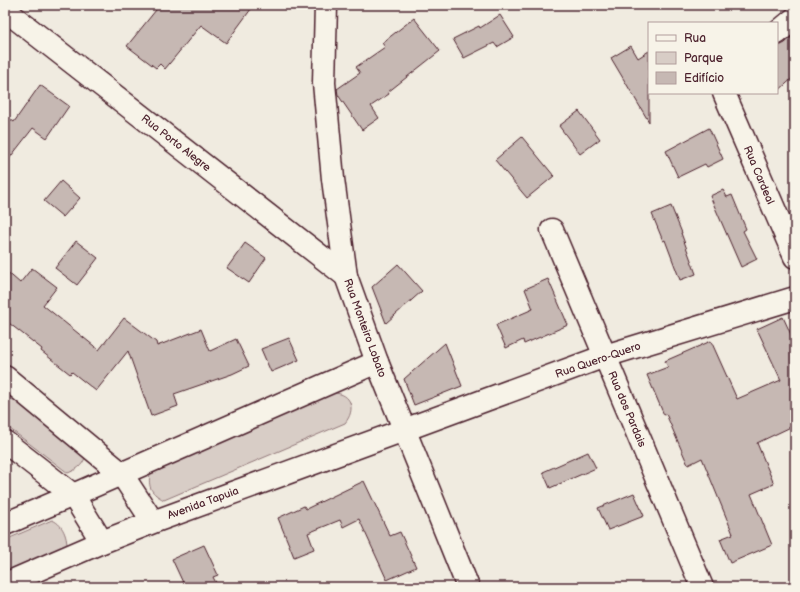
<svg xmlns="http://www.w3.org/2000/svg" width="800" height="592" font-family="'Balsamiq Sans',sans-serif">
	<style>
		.green { fill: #d8cdc6; stroke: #917678 }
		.building { fill: #c6b8b3; stroke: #4a1f2b }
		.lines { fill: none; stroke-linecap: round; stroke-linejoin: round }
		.minor-casing { stroke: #4a1f2b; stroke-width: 25 }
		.tertiary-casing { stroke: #4a1f2b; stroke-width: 25 }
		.secondary-casing { stroke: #4a1f2b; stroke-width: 25 }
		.minor { stroke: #f7f3e8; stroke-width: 22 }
		.tertiary { stroke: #f7f3e8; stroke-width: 22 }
		.secondary { stroke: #f7f3e8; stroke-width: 22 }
		.labels { text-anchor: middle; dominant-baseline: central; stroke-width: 3.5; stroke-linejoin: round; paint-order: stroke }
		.street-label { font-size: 11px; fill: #4a1f2b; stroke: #f7f3e8 }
	</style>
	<rect width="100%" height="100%" fill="#f0ebe0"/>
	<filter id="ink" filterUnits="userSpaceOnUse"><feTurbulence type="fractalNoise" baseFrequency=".025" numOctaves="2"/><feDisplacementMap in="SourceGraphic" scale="8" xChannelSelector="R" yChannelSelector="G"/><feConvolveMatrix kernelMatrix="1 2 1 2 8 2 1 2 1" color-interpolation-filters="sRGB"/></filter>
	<g filter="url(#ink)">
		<path class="green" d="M5 385 87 452C83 465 80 468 68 473L5 425Z
			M333 393C352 393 356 410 345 423L164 500C151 493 148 488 150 473Z
			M52 520C65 525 68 541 67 553L5 579V540Z"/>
		<path class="building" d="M160 5H254L226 43 201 25 165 69 160 64 156 68 127 46Z
			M500 15 514 37 497 47 494 43 464 58 453 39 479 26 480 28Z
			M414 18 440 51 388 92 389 94 371 106 379 118 362 130 338 95 337 89 360 73 356 67 385 47 382 43Z
			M795 34V76L777 92V47L785 43Z
			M631 46 638 58 649 51V122L611 58Z
			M40 85 69 106 47 138 33 128 5 164V115L14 122Z
			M579 111 600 139 580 154 559 126Z
			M709 128 723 159 707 167 705 164 678 177 666 151Z
			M522 137 554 176 527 198 495 160Z
			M61 181 80 198 63 217 44 201Z
			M723 190 727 197 732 195 746 229 743 231 757 259 741 267 710 196Z
			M671 206 682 233H681L696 274 680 280 665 240 663 241 652 214Z
			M76 241 98 258 77 285 55 268Z
			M245 243 266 258 249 283 227 268Z
			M398 264 422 291 386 323 372 287Z
			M32 268 57 287 43 305 99 350 124 318 156 342 157 346 201 329 210 351 236 339 249 366 232 374 174 394 178 406 151 416 128 351 96 391 72 372 70 374 41 351 42 349 5 320V270L20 283Z
			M548 279 568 325 524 344 523 340 506 348 496 325 533 309 525 289Z
			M783 317 795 343V425L757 443 774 484 751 494 772 545 730 563 720 539 733 534 702 458 688 465 666 414 664 415 647 375 668 367 665 361 711 341 737 399 781 380 757 329Z
			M289 338 299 360 271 372 261 349Z
			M445 343 462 386 414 405 404 379Z
			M588 452 596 468 550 488 543 472Z
			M364 481 390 536 400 532 416 567 387 580 359 519 343 527 340 520 308 533 314 549 294 557 278 518 304 506 306 509Z
			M634 493 644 516 608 530 598 508Z
			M204 545 218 575 213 577 218 587H185L172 559Z"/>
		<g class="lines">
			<g class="minor-casing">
				<path id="minor" d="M5 10 346 276
					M777 33 795 18
					M724 93 795 257
					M552 230 702 587
					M404 430 605 356 795 298"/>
			</g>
			<g class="tertiary-casing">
				<path id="tertiary" d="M326 5 324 83 333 179 346 276 377 362
					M5 524 73 495
					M5 584 102 542"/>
			</g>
			<g class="secondary-casing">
				<path id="secondary" d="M5 377 121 473 153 522
					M5 442 73 495 102 542 153 522 404 430
					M73 495 377 362 468 587"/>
			</g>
			<use href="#minor" class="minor"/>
			<use href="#tertiary" class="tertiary"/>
			<use href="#secondary" class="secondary"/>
		</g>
	</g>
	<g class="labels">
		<g class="street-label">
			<text transform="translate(176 143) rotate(38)">Rua Porto Alegre</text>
			<text transform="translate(759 175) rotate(67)">Rua Cardeal</text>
			<text transform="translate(365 328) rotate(70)">Rua Monteiro Lobato</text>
			<text transform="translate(598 360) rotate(-19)">Rua Quero-Quero</text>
			<text transform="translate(627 409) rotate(67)">Rua dos Pardais</text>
			<text transform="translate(203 503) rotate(-20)">Avenida Tapuia</text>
		</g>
	</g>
	<rect width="800" height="592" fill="none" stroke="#f7f3e8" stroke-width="20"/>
	<rect x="10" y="10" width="780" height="572" fill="none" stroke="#4a1f2b" stroke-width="1.5" filter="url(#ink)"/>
	<rect x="648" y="22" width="130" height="72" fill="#f7f3e8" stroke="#b29e9c"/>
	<rect x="656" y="35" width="20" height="6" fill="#f7f3e8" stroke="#b29e9c"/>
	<text x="684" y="42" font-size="12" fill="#4a1f2b">Rua</text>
	<rect x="656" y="52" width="20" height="12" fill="#d8cdc6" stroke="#b29e9c"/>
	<text x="684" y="62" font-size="12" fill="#4a1f2b">Parque</text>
	<rect x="656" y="72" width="20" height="12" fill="#c6b8b3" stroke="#b29e9c"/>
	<text x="684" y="82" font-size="12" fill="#4a1f2b">Edifício</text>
</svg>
